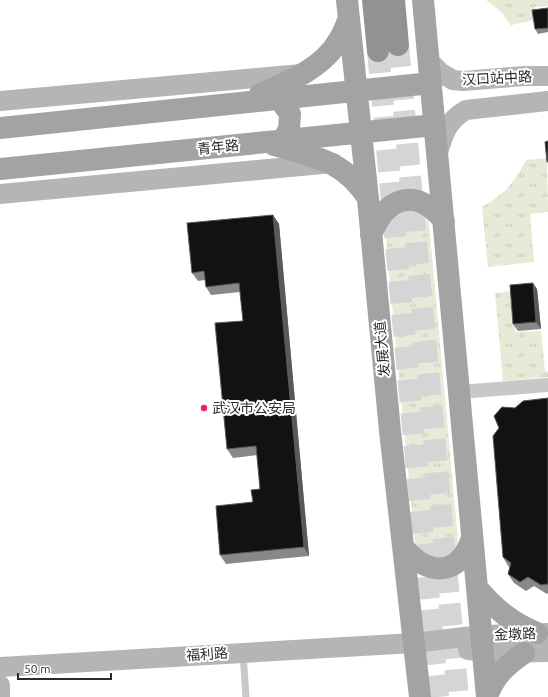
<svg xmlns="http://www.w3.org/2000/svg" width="548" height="697" font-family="Ubuntu,'Noto Sans SC',sans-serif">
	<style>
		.grass { fill: url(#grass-tufts) }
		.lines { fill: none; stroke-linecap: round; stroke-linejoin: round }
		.highway-tunnel { stroke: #d5d5d5; stroke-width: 22; stroke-dasharray: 22 11; stroke-linecap: butt }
		.lane { stroke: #c8c8c8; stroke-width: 7 }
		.street { stroke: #c8c8c8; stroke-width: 14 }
		.secondary { stroke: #b5b5b5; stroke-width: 20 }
		.primary { stroke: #a3a3a3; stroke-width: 22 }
		.highway { stroke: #929292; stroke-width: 22 }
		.wall { fill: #888 }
		.shaded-wall { fill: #595959 }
		.building { fill: #121212; stroke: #595959 }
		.poi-dot { fill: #f02062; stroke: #fff; stroke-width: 1.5 }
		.labels { text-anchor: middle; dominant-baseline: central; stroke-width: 4; stroke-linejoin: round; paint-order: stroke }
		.street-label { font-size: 14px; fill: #2b2b2b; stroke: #fff }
		.poi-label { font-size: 14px; fill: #2b2b2b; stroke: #fff; text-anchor: start }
	</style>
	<defs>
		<pattern id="grass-tufts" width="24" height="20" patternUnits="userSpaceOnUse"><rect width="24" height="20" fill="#e6ebd7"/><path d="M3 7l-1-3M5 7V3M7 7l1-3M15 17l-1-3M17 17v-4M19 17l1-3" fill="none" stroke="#c5cab9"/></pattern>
	</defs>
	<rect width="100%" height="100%" fill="#fff"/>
	<path class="grass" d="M486 0H548V6L535 7 534 20 511 25 501 12Z
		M547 158 548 212 530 214 534 262 488 267 482 207C506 193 513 184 526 160Z
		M400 208 424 214 429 223 458 540 455 554 440 564 415 545 385 229Z
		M512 291 516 332 541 331 545 371H548V377L503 381 495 293Z"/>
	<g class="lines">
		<path class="highway-tunnel" d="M398 45 458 697
			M378 51 438 697"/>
		<path class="lane" d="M243 653 246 697"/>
		<path class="street" d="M459 392 548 385"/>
		<path class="secondary" d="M429 61 441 73 453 80 463 81 524 76H548
			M0 101 301 74
			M438 153C443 134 448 120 466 110L548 101
			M0 194 333 163
			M468 650 499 653 548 652
			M0 667 414 643 481 635 548 633
			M0 685V697"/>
		<path class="primary" d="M347 0 368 199 390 431 420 697
			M423 0 487 697
			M260 94C289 82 325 67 340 38 344 32 346 25 349 18
			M279 98 290 114 289 129 283 140
			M0 128 431 83
			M274 145C316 157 343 160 368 198
			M0 169 435 125
			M371 235C386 197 416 186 444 221
			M403 547C427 576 459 578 472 538
			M477 588C495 608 511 623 537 633
			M487 696C495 676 506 665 524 653"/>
		<path class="highway" d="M373 0 378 51
			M394 0 398 45"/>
	</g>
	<path class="wall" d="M548 8V32L538 34 535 29Z
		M273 215 279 224 309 556 226 564 220 555 260 489 257 455 233 458 227 449 243 321 240 292 211 295 206 287 205 280 198 281 192 273Z
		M537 289 541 329 518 331 513 324Z
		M548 398V593L547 594 534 586 526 591 514 583 508 574 510 567 508 566 503 557 515 408Z"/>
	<path class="shaded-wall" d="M273 215 279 224 309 556 304 547Z
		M533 283 537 289 541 329 536 322Z"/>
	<path class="building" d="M548 8V28L535 29 532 10Z
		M548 141V162H547L545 142Z
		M273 215 304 547 220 555 216 506 253 502 251 490 260 489 256 446 227 449 215 323 243 321 239 283 206 287 204 271 192 273 187 223Z
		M533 283 536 322 513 324 510 285Z
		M548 398V584L541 585 528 577 520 582 508 574 511 563 503 557 493 436 499 428 494 416 502 407 515 408 523 401Z"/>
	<circle class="poi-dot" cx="204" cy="408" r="4"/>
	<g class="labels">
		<g class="street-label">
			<text transform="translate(497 78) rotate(-3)">汉口站中路</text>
			<text transform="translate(218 147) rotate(-6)">青年路</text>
			<text transform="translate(382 349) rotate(-95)">发展大道</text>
			<text transform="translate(515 634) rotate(-2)">金墩路</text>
			<text transform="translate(207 654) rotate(-4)">福利路</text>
		</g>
		<g class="poi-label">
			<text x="212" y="408">武汉市公安局</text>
		</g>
	</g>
	<path d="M18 673v6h93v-6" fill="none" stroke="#2b2b2b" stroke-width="2"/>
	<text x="24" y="673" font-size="12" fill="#2b2b2b" stroke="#ffffff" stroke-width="3" paint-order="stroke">50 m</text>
</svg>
